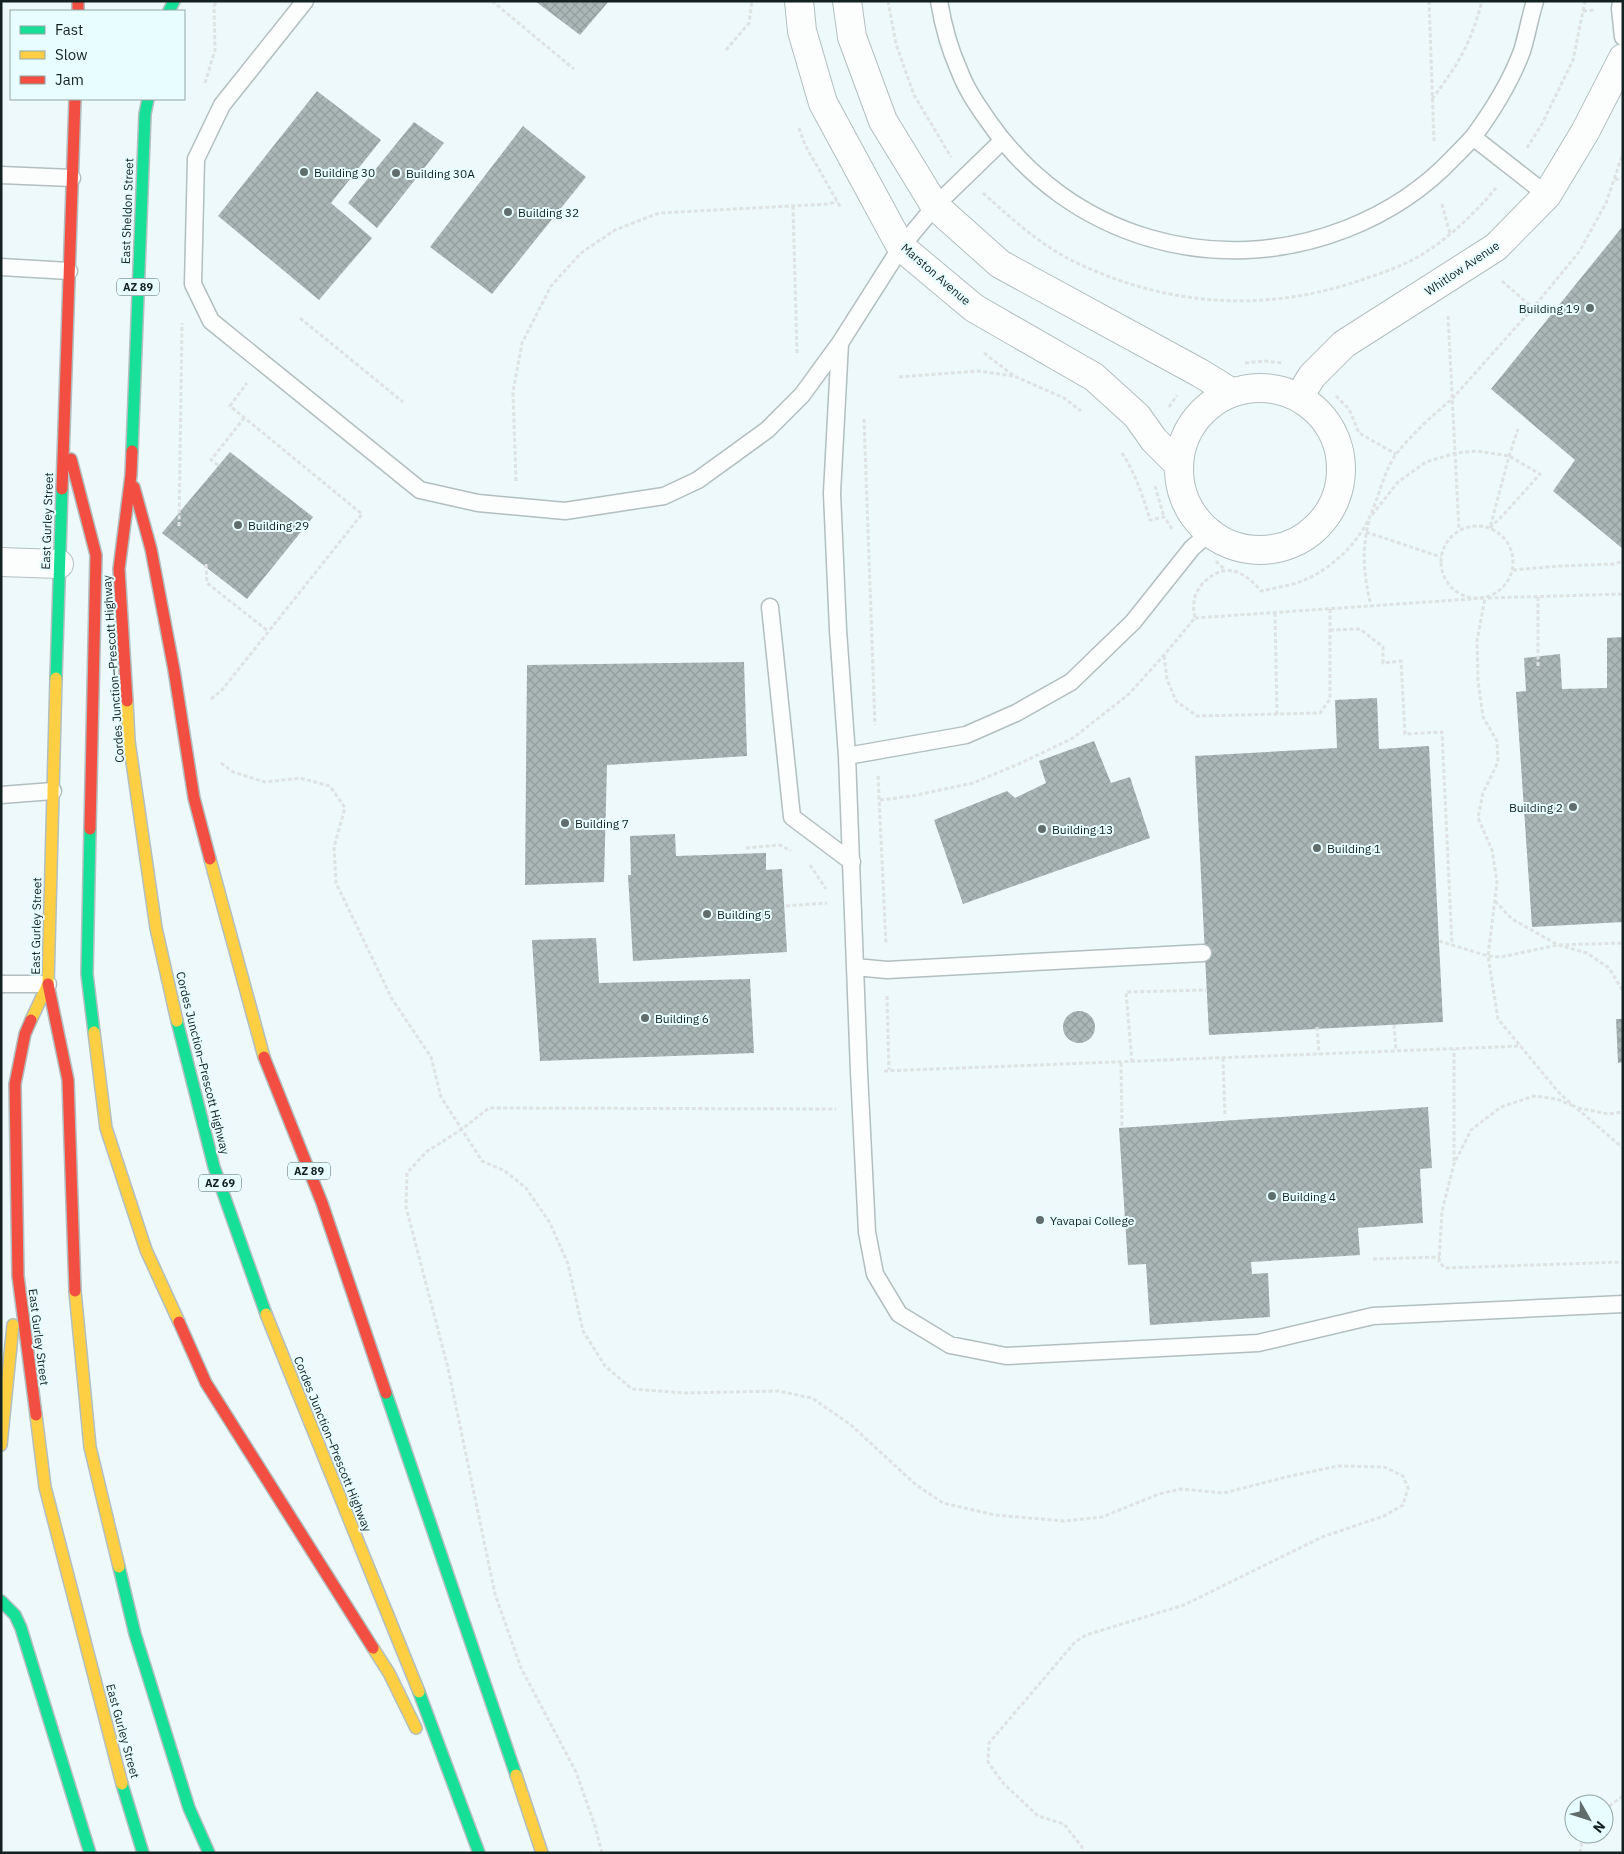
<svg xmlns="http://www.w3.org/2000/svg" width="1624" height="1854" font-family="'IBM Plex Sans',sans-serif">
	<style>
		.building { fill: url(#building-cross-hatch) }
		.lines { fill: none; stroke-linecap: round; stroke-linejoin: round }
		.lane-casing { stroke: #b2bebf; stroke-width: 19 }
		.street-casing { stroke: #b2bebf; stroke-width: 30 }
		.fast-casing { stroke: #b2bebf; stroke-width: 14 }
		.slow-casing { stroke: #b2bebf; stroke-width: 14 }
		.jam-casing { stroke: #b2bebf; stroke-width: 14 }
		.path { stroke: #dfe2e2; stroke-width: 3; stroke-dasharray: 4 2.5; stroke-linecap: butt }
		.lane { stroke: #fcfefe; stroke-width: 16 }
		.street { stroke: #fcfefe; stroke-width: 28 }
		.fast { stroke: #16e098; stroke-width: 11 }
		.slow { stroke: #ffcf43; stroke-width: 11 }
		.jam { stroke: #f24e42; stroke-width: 11 }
		.poi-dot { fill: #5f6d6d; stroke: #e8fdff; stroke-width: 2 }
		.labels { text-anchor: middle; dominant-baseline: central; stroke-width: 4; stroke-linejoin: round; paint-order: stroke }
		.shield { fill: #e8fdff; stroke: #536364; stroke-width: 1 }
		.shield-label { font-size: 11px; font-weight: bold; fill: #132121 }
		.poi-label { font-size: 12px; fill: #132121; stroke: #e8fdff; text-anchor: start }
		.street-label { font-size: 12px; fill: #132121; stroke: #e8fdff }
	</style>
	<defs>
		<pattern id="building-cross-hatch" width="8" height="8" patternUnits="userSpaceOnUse" patternTransform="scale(1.25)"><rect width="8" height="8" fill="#abb7b7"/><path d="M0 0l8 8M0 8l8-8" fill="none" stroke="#929d9d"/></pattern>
	</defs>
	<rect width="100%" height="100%" fill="#edf9fa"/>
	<path class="building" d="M535 1H609L580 35Z
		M317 91 381 140 331 203 372 238 319 300 218 216Z
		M414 122 444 143 377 228 348 203Z
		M523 126 586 177 492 294 430 247Z
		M1623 226V549L1553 491 1575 460 1491 389Z
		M230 452 313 517 247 599 162 533Z
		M1623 637V922L1532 927 1516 692 1526 691 1524 658 1560 654 1562 689 1607 688V638Z
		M744 662 747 756 607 765 604 882 525 885 527 665Z
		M1377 698 1379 749 1429 746 1443 1022 1209 1035 1195 756 1337 748 1335 700Z
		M1094 741 1111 783 1130 777 1150 838 963 904 934 820 1007 791 1015 798 1046 783 1039 761Z
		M675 834 676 856 766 853V870L782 869 787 952 633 961 628 875H631L630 836Z
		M596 938 599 983 750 979 754 1053 540 1061 532 940Z
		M1063 1027a16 16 0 1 1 32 0a16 16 0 1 1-32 0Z
		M1616 1019H1623V1062L1618 1063Z
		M1428 1107 1432 1168 1420 1169 1423 1223 1358 1228 1360 1255 1251 1262 1252 1274 1268 1273 1270 1317 1150 1325 1146 1264 1128 1265 1119 1128Z"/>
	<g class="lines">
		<g class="lane-casing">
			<path id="lane" d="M305 1 222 105 196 159 193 284 211 321 420 490 478 503 565 511 664 496 698 480 767 430 802 395 840 343
				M939 1C943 25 949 48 959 70 966 89 977 105 989 122 1069 237 1215 280 1346 229 1387 213 1423 190 1454 157 1461 150 1468 143 1474 136 1493 110 1511 81 1522 51 1527 35 1530 17 1535 1
				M1621 1 1620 9 1623 37
				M1473 137 1547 195
				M1002 141 935 206 901 247 840 343 832 493 838 630 847 756 859 1072 867 1232 875 1274 899 1314 950 1345 1006 1356 1258 1343 1373 1316 1623 1304
				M1 175 72 178
				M1 267 69 271
				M770 607 792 817 852 862
				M847 756 966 735 1016 713 1071 682 1133 622 1192 548 1209 533
				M1 795 53 791
				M855 967 887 970 1203 953
				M1 984H48"/>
		</g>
		<g class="street-casing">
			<path id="street" d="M799 1 802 31 823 103 901 247 974 308 1094 377 1137 416 1154 440 1179 465
				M847 1 852 37 883 121 935 206 1000 264 1200 373 1231 392
				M1179 469a81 81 0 1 1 162 0a81 81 0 1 1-162 0Z
				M1299 397 1312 376 1344 344 1496 247 1547 195 1585 132 1623 58
				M1 562 59 564"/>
		</g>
		<g class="fast-casing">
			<path id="fast" d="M169 11 174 1
				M132 451 145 114 148 99
				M56 678 62 489
				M90 829 87 974 94 1032
				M177 1021 214 1167 266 1314
				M386 1393 516 1775
				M119 1567 135 1634 189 1808 209 1853
				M1 1601 15 1615 21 1628 90 1853
				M419 1692 479 1853
				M122 1784 143 1853"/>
		</g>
		<g class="slow-casing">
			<path id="slow" d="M127 701 129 741 156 928 177 1021
				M210 859 264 1057
				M31 1020 48 984 56 678
				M94 1032 106 1128 146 1250 179 1322
				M75 1291 90 1447 119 1567
				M266 1314 419 1692
				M36 1415 45 1487 122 1784
				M1 1445 13 1325
				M373 1648 389 1673 416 1728
				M516 1775 542 1853"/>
		</g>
		<g class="jam-casing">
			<path id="jam" d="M78 1V11
				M71 459 96 555 90 829
				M134 487 151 549 174 670 194 798 210 859
				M62 489 75 99
				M127 701 119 569 131 475 132 451
				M48 984 68 1080 75 1291
				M31 1020 25 1034 15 1084 18 1276 36 1415
				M264 1057 322 1203 386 1393
				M179 1322 206 1383 373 1648"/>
		</g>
		<path class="path" d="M492 1 574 69
			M888 1 896 44 914 95 951 157
			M1429 1 1434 141
			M1583 11 1595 10
			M726 50 749 23 752 1
			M205 83 215 50 214 6 217 1
			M1432 99C1458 65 1471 43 1482 1
			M799 128 805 145 841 208
			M1527 148 1542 124 1573 60 1585 1
			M1615 180 1623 177
			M983 193C1012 219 1041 246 1077 263 1170 307 1267 313 1364 279 1385 272 1408 264 1426 252 1452 235 1476 212 1496 188
			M1442 204 1450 234
			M793 206 797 353
			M1502 281 1533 308 1579 252 1606 203 1623 153
			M1448 316 1459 530
			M300 318 403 402
			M984 353 1014 376 1064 398 1081 411
			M1245 363 1264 361 1283 363
			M899 377 979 371 1013 376
			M1336 396 1349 409 1359 433 1396 454
			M1169 407 1177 395
			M864 419 875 725
			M1122 453C1135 473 1143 496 1150 520L1164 517 1173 530
			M218 465 211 460 244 418
			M516 481 513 392 522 343 551 286 581 253 615 230 659 213 829 204 837 201
			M1155 486 1164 517
			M1372 515 1398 482 1426 462 1456 453 1477 451 1509 456 1540 474 1505 513 1490 528 1509 456 1518 429
			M1369 521C1361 552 1364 576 1371 606
			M1441 562a36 36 0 1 1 72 0a36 36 0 1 1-72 0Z
			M179 526 182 323
			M1366 532 1441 557
			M1216 561 1225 570
			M206 564 207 583 268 631
			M1513 570 1559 566 1614 564 1623 561
			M1538 597V669
			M1488 598 1623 594
			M1275 613 1277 714
			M1195 618 1485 598 1477 641 1478 681 1483 717 1497 741 1498 762 1483 793 1478 818 1492 850 1497 882 1488 956 1498 1019 1560 1094 1623 1148
			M1330 630 1360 629 1383 647V663L1401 661 1405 734 1442 732 1452 945
			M1164 656 1167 679 1176 701 1197 716 1320 713 1330 699V609
			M211 699 222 690 362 514 230 406 247 383
			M221 763 233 772 265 782 300 778 330 786 345 808 334 847 336 883 392 999 431 1057 441 1097 482 1161 505 1171 526 1188 550 1223 568 1264 583 1331 605 1366 632 1389 685 1393 778 1391 812 1398 851 1425 915 1484 943 1503 995 1515 1064 1521 1102 1517 1159 1494 1181 1489 1224 1493 1286 1477 1338 1466 1384 1467 1403 1476 1408 1488 1403 1505 1384 1516 1322 1537 1184 1605 1086 1635 1075 1642 989 1743 988 1762 1003 1783 1038 1816 1064 1824 1082 1847V1853
			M878 776 886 945
			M880 800 912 796 973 783 1021 763 1073 738 1129 694 1164 655 1195 618C1194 613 1193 607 1194 602 1194 595 1200 586 1205 581 1226 562 1244 571 1261 591 1274 588 1289 586 1302 581 1330 570 1358 544 1370 516 1379 497 1384 470 1397 453 1412 434 1434 414 1452 399L1533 308
			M746 848 780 845 791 851
			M810 865 826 889
			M1495 901 1512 919 1558 945 1587 953 1609 968 1623 991
			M786 906 827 903
			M1439 941 1488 956 1501 957 1558 945 1623 943
			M887 996 889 1070
			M1394 1025 1396 1051
			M1317 1027 1319 1054
			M1223 1058 1225 1117
			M1132 1062 1126 992 1206 990
			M1121 1063 1122 1127
			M884 1071 1521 1046
			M1573 1106 1557 1099 1534 1096 1501 1107 1471 1130 1454 1164 1442 1211 1439 1262 1445 1268 1623 1262
			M1578 1108 1608 1114 1623 1112
			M1454 1161V1049
			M1373 1259 1440 1257
			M1604 1810 1623 1796
			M602 1853 595 1826 576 1772 521 1668 495 1594 448 1368 406 1207 407 1173 426 1152 462 1129 489 1108 836 1109
			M1580 1853 1583 1834"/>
		<use href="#lane" class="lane"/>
		<use href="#street" class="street"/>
		<use href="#fast" class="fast"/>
		<use href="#slow" class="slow"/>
		<use href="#jam" class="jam"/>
	</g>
	<g class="poi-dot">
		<circle cx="304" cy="172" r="5"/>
		<circle cx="396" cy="173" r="5"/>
		<circle cx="508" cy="212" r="5"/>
		<circle cx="1590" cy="308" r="5"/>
		<circle cx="238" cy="525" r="5"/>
		<circle cx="1573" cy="807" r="5"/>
		<circle cx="565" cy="823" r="5"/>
		<circle cx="1042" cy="829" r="5"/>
		<circle cx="1317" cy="848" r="5"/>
		<circle cx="707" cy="914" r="5"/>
		<circle cx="645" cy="1018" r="5"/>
		<circle cx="1272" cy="1196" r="5"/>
		<circle cx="1040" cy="1220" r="5"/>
	</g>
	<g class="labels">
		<g class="shield">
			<rect x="117" y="278.5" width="42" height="17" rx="4"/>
			<rect x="288" y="1162.5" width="42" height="17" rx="4"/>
			<rect x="199" y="1174.5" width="42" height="17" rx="4"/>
		</g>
		<g class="shield-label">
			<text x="138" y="287">AZ 89</text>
			<text x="309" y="1171">AZ 89</text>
			<text x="220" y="1183">AZ 69</text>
		</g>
		<g class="poi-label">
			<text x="314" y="172">Building 30</text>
			<text x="406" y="173">Building 30A</text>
			<text x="518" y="212">Building 32</text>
			<text x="1580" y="308" text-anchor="end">Building 19</text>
			<text x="248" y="525">Building 29</text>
			<text x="1563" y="807" text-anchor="end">Building 2</text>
			<text x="575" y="823">Building 7</text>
			<text x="1052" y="829">Building 13</text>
			<text x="1327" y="848">Building 1</text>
			<text x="717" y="914">Building 5</text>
			<text x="655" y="1018">Building 6</text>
			<text x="1282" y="1196">Building 4</text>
			<text x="1050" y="1220">Yavapai College</text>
		</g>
		<g class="street-label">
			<text transform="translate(127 211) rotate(-88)">East Sheldon Street</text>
			<text transform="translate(1462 268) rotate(-34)">Whitlow Avenue</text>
			<text transform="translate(936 274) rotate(41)">Marston Avenue</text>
			<text transform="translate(47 521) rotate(-88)">East Gurley Street</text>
			<text transform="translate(113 669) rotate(-94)">Cordes Junction–Prescott Highway</text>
			<text transform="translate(36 926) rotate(-89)">East Gurley Street</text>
			<text transform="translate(203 1063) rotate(76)">Cordes Junction–Prescott Highway</text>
			<text transform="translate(39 1337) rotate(83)">East Gurley Street</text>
			<text transform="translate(333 1444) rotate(68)">Cordes Junction–Prescott Highway</text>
			<text transform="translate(123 1731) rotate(75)">East Gurley Street</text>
		</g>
	</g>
	<rect width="1624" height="1854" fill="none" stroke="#132121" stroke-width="5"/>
	<rect x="10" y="10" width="175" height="90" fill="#e8fdff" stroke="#93a5a6"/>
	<rect x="20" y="26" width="25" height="8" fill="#16e098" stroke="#93a5a6"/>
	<text x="55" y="35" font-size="15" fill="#132121">Fast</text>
	<rect x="20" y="51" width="25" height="8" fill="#ffcf43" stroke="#93a5a6"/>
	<text x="55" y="60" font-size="15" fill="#132121">Slow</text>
	<rect x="20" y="76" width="25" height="8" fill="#f24e42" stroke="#93a5a6"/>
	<text x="55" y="85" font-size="15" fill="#132121">Jam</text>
	<g transform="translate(1589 1819) rotate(129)"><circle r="24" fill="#e8fdff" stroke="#93a5a6"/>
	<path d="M0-4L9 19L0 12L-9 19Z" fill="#5f6d6d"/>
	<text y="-8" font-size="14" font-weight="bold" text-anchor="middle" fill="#132121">N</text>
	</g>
</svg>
